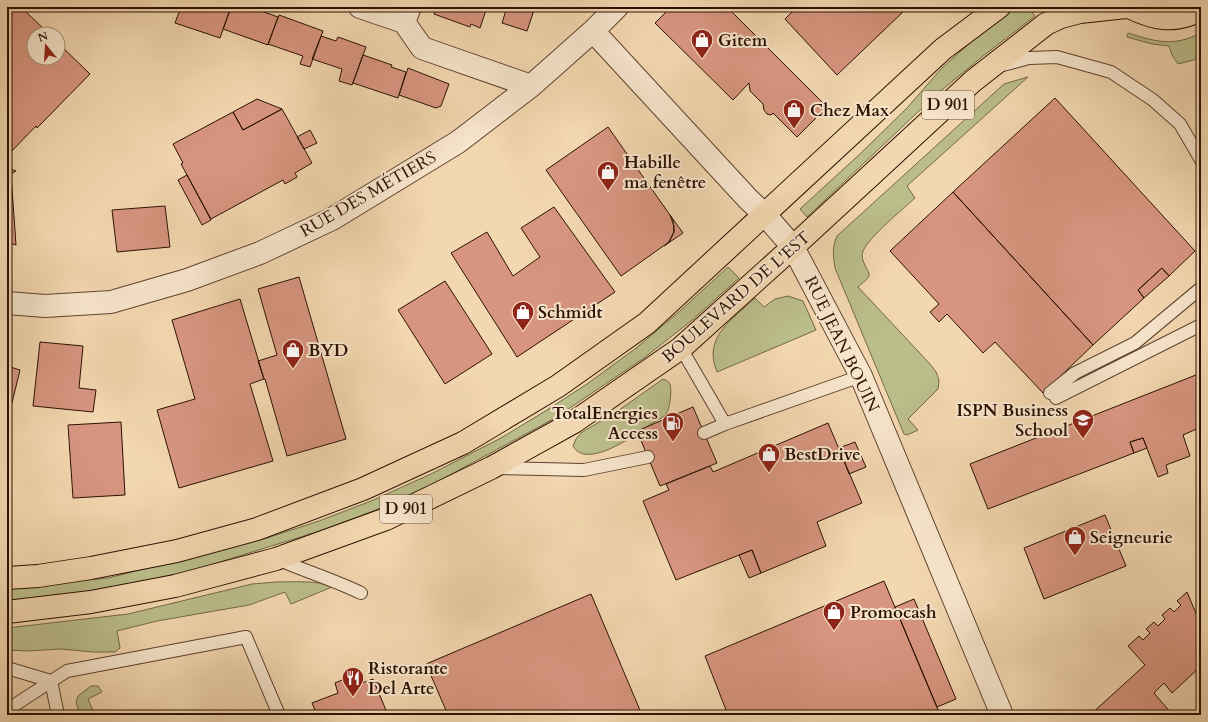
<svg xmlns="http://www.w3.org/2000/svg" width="1208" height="722" font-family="Cardo,serif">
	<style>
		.green { fill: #bbbe8b; stroke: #746846 }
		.building { fill: #d79580; stroke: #2c1102 }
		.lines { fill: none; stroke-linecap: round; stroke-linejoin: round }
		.lane-casing { stroke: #5e422e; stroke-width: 14 }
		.street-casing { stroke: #5e422e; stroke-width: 24 }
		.primary-casing { stroke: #2c1102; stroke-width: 24 }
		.lane { stroke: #f7e5cc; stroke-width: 12 }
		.street { stroke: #f7e5cc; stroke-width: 22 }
		.primary { stroke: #f3d7b0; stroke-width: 22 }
		.labels { text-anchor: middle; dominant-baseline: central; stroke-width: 4; stroke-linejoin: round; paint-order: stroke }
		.shield { fill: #f7e5cc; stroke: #69513f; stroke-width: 1 }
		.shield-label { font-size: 16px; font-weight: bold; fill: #2c1102 }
		.poi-label { font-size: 17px; font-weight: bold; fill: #2c1102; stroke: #f7e5cc; text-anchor: start }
		.street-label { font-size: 17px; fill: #2c1102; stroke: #f7e5cc }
	</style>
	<rect width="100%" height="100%" fill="#f3d7b0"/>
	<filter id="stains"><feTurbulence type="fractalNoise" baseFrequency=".005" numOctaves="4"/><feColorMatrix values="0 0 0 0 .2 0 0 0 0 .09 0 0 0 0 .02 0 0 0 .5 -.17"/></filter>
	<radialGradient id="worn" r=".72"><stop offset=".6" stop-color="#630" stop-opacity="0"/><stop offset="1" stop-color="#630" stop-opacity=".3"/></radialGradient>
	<path class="green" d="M1017 7H1028L1035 16 983 56 937 94 807 217 800 209 861 153 907 108 941 69 973 40Z
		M1128 33C1157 42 1173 47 1201 33V58L1178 64 1172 55 1169 46 1152 44 1127 37Z
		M1028 77 907 186 915 198C902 210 870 236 863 251 859 261 871 272 869 276 867 280 861 284 858 287L930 364 936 372 939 380 938 389 908 419 918 430 907 435 904 434 835 268C833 256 832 247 837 236L1004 84Z
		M728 267 739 278 691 321 644 358 555 418 437 482 376 510 323 530 194 570 109 589 45 598 7 601V588L108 578 267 538 319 521 371 501 431 474 501 438 547 410 587 384 635 349 680 311Z
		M788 296 803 301 816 330 717 372C702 337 733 319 755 298L764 307 775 299Z
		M663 379C666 380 668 381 670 384 672 390 670 409 666 414 662 419 653 422 648 426 634 436 586 470 573 446L576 439 581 433 619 410Z
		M276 582C289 582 321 580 332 587L291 604 285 592 249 605 157 621 117 631 120 648 115 652H93L61 649 27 651 7 650V628L128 614 252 584Z
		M91 686H98L102 692 88 699 95 715H80L76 702 78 696Z"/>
	<path class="building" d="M11 7H21L49 34H34V58H58V43L90 74 37 128 36 126 7 156V11Z
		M181 7H221L230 10 220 38 175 23Z
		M231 7H250L278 17 268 45 223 29Z
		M437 7H487L480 28 471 24 470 27 434 14Z
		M507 7H535L527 31 502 23Z
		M671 7H727L827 107 797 137 773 113 771 115 767 114 764 110 763 104 750 91 749 83 733 100 655 23Z
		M797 7H902L905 10 837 75 785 19Z
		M279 15 323 31 310 67 300 64 303 56 268 44Z
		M321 36 336 41 338 37 366 47 352 85 339 81 342 69 312 59Z
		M363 55 392 65 391 67 406 72 398 98 353 83Z
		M408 68 449 84 441 106 436 108 399 95Z
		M1055 98 1195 251 1169 276 1162 268 1138 290 1144 298 1093 345 953 192Z
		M257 99 282 109 243 130 233 112Z
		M282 109 312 163 295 173 297 177 285 184 283 180 211 219 181 164 183 163 173 144 233 112 243 130Z
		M608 127 670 215 674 226V232L669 242 621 276 546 170Z
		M310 130 317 143 304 149 297 137Z
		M7 168 16 171 11 174 16 245 7 242Z
		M187 175 211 220 202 225 178 180Z
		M953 192 1093 345 1043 393 995 342 983 353 947 314 939 322 930 312 939 304 890 251Z
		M165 206 170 247 117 252 112 210Z
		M554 207 615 292 517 357 451 253 487 232 513 276 540 257 521 228Z
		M670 215 683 233 664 246 669 242 674 232 673 220Z
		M1162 268 1169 276 1144 298 1138 290Z
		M299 277 346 439 287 456 265 379H264L258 361 277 355 258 289Z
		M445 281 492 354 445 384 398 310Z
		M240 299 264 379 250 384 273 461 179 488 157 410 195 399 172 320Z
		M40 342 83 346 79 388 96 390 93 412 33 406Z
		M7 366 20 370 7 423Z
		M1201 373V427L1183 435 1190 456 1166 465 1168 473 1158 477 1143 438 1130 442 1134 453 988 509 970 464Z
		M693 407 717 463 660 486 637 431Z
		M121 422 125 495 73 498 68 425Z
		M828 423 862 503 817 522 826 546 761 573 752 550 676 580 643 501 669 490 666 484 710 466 713 472Z
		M1143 438 1147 448 1134 453 1130 442Z
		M855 442 866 467 849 474 839 448Z
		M1105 515 1126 566 1044 599 1024 548Z
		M752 550 761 573 749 578 739 555Z
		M884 581 938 710 925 715H728L705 656Z
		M1187 592 1198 618 1201 615V666L1172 693 1164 683 1154 693 1172 714 1170 715H1090L1145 665 1128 646 1139 636 1143 640 1150 633 1146 629 1154 622 1158 626 1165 619 1162 615 1170 608 1174 612 1181 605 1177 601Z
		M591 594 642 715H448L426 664Z
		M914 599 956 699 937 707 895 607Z
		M347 678 351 687 373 679 388 715H317L312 703 338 693 335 683Z
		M938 710 940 715H925Z"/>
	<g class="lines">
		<g class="lane-casing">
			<path id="lane" d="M999 66 1029 58 1057 57 1111 72 1153 100 1180 124 1201 160
				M681 348 725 424 861 376
				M1050 393 1075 373 1135 343 1201 288
				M1056 398 1201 325
				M704 433 725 424
				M496 468 584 470 648 457
				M277 559C305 571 334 580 361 593
				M7 668 51 681
				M51 681 58 715
				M7 710 67 671 246 637 279 715"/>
		</g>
		<g class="street-casing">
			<path id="street" d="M360 7 404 22 410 7
				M404 22 422 48 531 86
				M593 31 748 199 765 215 793 247 861 376 1002 715
				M7 303 45 306 111 302 187 280 260 253 332 219 458 142 531 86 593 31 617 7"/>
		</g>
		<g class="primary-casing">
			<path id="primary" d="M1129 7C1156 20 1173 23 1201 10
				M7 578 38 576 91 568 177 551 257 529 363 489 463 443 558 386 647 323 943 49 999 7
				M7 612 91 602 175 586 276 559 386 519 491 468 574 422 681 348 793 247 973 81 1046 24 1061 17 1080 12 1126 7"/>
		</g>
		<use href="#lane" class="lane"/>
		<use href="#street" class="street"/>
		<use href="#primary" class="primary"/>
	</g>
	<defs>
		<g id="shop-pin" transform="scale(1.15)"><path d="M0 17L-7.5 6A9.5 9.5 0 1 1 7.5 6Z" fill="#8f2418" stroke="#f7e5cc"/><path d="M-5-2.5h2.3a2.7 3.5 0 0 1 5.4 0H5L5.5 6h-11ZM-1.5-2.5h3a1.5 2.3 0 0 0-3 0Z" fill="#fff"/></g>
		<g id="university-pin" transform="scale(1.15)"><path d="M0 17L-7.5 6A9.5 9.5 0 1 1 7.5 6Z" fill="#8f2418" stroke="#f7e5cc"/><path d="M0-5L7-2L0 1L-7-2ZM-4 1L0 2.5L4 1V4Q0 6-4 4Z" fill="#fff"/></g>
		<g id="fuel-pin" transform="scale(1.15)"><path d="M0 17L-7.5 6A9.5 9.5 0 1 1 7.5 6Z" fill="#8f2418" stroke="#f7e5cc"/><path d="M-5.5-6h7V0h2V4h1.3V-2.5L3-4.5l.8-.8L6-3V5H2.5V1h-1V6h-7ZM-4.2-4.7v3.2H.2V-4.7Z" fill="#fff"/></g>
		<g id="restaurant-pin" transform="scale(1.15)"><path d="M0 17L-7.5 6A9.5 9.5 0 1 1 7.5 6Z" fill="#8f2418" stroke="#f7e5cc"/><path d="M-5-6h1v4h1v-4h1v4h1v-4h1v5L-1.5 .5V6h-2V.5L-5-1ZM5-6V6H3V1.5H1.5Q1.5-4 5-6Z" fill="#fff"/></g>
	</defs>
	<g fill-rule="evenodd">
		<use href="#shop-pin" x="702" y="40"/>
		<use href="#shop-pin" x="794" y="110"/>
		<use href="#shop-pin" x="608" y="172"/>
		<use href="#shop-pin" x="523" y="312"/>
		<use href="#shop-pin" x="293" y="350"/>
		<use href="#university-pin" x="1083" y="420"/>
		<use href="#fuel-pin" x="673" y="423"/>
		<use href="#shop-pin" x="769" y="454"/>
		<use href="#shop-pin" x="1075" y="537"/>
		<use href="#shop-pin" x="834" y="612"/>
		<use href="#restaurant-pin" x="353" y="678"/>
	</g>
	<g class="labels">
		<g class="shield">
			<rect x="922" y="91" width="52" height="28" rx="3"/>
			<rect x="380" y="495" width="52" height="28" rx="3"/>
		</g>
		<g class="shield-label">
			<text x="948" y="105">D 901</text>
			<text x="406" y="509">D 901</text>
		</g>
		<g class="poi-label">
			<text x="718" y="40">Gitem</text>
			<text x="810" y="110">Chez Max</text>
			<text x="624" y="162">Habille<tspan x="624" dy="20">ma fenêtre</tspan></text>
			<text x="538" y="312">Schmidt</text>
			<text x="308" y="350">BYD</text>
			<text x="1068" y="410" text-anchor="end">ISPN Business<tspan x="1068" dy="20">School</tspan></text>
			<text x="658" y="413" text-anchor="end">TotalEnergies<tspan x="658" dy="20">Access</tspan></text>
			<text x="784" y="454">BestDrive</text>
			<text x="1090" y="537">Seigneurie</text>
			<text x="850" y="612">Promocash</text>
			<text x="368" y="668">Ristorante<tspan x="368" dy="20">Del Arte</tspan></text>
		</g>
		<g class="street-label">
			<text transform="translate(368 194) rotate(-30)">RUE DES MÉTIERS</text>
			<text transform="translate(736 297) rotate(-41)">BOULEVARD DE L'EST</text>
			<text transform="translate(842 344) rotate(64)">RUE JEAN BOUIN</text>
		</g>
	</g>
	<rect width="1208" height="722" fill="none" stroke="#f3d7b0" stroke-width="24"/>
	<rect x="8" y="8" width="1192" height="706" fill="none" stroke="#2c1102" stroke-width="2"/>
	<rect x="12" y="12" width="1184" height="698" fill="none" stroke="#2c1102"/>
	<g transform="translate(46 46) rotate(342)"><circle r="19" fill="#f7e5cc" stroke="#a6907b"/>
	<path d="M0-3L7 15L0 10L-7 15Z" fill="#8f2418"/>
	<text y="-6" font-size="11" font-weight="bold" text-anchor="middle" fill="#2c1102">N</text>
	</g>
	<rect width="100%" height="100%" filter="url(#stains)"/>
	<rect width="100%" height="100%" fill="url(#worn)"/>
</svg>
